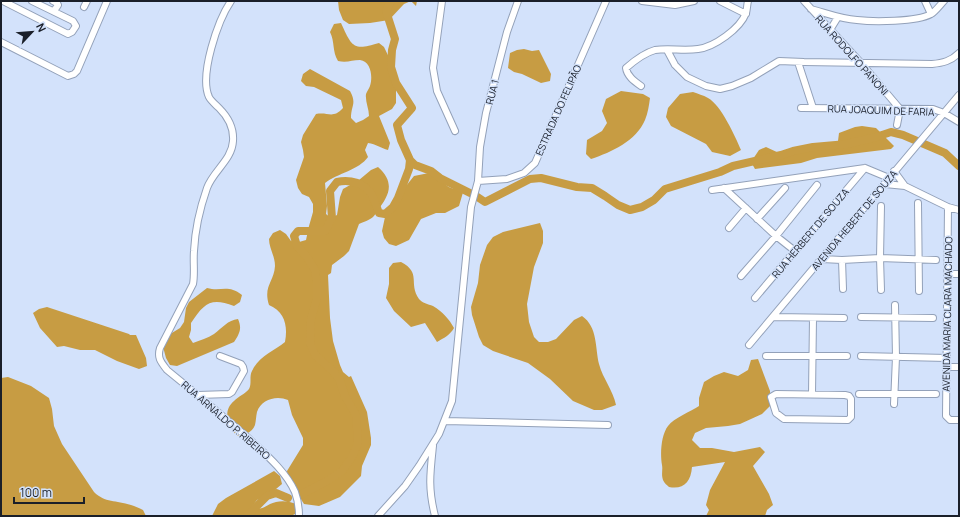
<svg xmlns="http://www.w3.org/2000/svg" width="960" height="517" font-family="Manrope,sans-serif">
	<style>
		.forest { fill: #c79c43 }
		.lines { fill: none; stroke-linecap: round; stroke-linejoin: round }
		.river { stroke: #c79c44; stroke-width: 8 }
		.minor-casing { stroke: #93a1b9; stroke-width: 8 }
		.minor { stroke: #fff; stroke-width: 6 }
		.labels { text-anchor: middle; dominant-baseline: central; stroke-width: 3; stroke-linejoin: round; paint-order: stroke }
		.street-label { font-size: 10px; fill: #1a1f29; stroke: #d3e2fb }
	</style>
	<rect width="100%" height="100%" fill="#d3e2fb"/>
	<path class="forest" d="M338 1H417L416 6 411 1 404 4 389 20 370 23 349 24 343 20 339 10Z
		M341 23C352 47 353 51 379 43L384 47 396 72V103L392 109 379 116 390 143 388 150C381 148 376 144 368 143L365 150 368 157C359 170 338 173 325 183L327 206 326 214 331 218 337 215 340 197 343 189 359 180 371 170 378 167C395 182 390 195 377 211 376 213 375 215 373 217 370 220 363 222 359 224L349 251 344 256 332 265 331 273 328 275 330 318 333 341 340 365 343 372 349 377 351 376 367 412 371 438V445L362 466 361 476 340 497 319 506 304 504 288 479 287 471 303 445V438L292 415 288 400C277 395 261 399 257 412 256 416 256 421 255 425 252 433 244 435 237 436 228 426 222 411 234 401 239 396 245 394 249 389 252 384 249 376 252 371 258 357 274 351 285 342 288 326 285 312 269 305 263 286 274 282 275 266 275 256 269 248 269 239L273 233 280 230 286 234 291 241 299 242 306 240 309 226 313 212V204L309 197 302 194 298 188 296 180 304 157 303 150 301 142 303 135 316 114C329 112 333 119 343 108L341 100 314 87 306 86 301 81 303 74 310 69 350 91C357 104 351 105 351 118L356 123 363 120 369 116C369 109 365 101 366 94 367 91 369 89 370 86 373 77 371 61 360 60 352 60 347 63 338 61 332 51 335 42 330 32L334 24Z
		M524 49 532 51 539 50 551 74 550 81 541 83 522 74 514 72 508 68 510 53 517 50Z
		M621 91 643 94 650 98C649 105 648 113 645 120 636 141 612 152 591 159L586 154 587 140 602 131 607 123 602 111 606 99Z
		M693 92C698 94 703 95 708 98 721 105 735 136 741 150L730 156 712 152 706 144 671 126 666 117 668 108 680 94Z
		M862 126 876 128 894 146 891 149 817 158 801 163 755 169 751 162 759 150 766 147 779 153 800 149 815 150 838 141 839 133 855 127Z
		M429 173C446 176 442 192 464 189L459 206 445 213H436L421 219 409 240 396 246 389 244 384 238 382 231 385 217 398 199 402 191 414 176Z
		M540 223 543 231V243L534 267 527 304 529 322 534 337 539 342H548L556 339 574 320 582 316C598 327 595 348 599 364 603 379 613 390 616 405L602 410H594L573 401 550 379 528 363 493 351 483 345 479 337 472 315 471 307 478 283 480 265 487 245 493 237 503 232Z
		M401 262C422 273 408 283 419 299 422 303 428 304 433 306 443 312 449 319 454 328 450 335 444 338 437 342L425 323 411 327 394 311 386 298 389 284V268L393 263Z
		M207 288C221 292 228 284 242 295L240 302 234 306C210 297 204 304 191 323V330L189 337 193 343C200 340 208 338 214 334 222 328 228 320 238 319 242 328 240 333 234 342L177 366 170 365 166 358 162 343 167 336 180 328 184 322 186 308 189 302Z
		M47 307 129 334 130 335H136L146 358 147 366 139 369 117 361 95 350H80L64 346 57 347 40 328 33 313 39 309Z
		M758 359 770 391V406L762 414 740 424 728 426 706 428 695 433 692 440 700 448H712L734 452 760 447 765 452 753 466 769 494 773 505 767 510 765 516H706L709 510 706 505 710 490 725 462 692 467C691 482 683 490 669 487 667 485 664 483 663 480 661 474 663 470 662 465 660 454 661 435 668 426 674 418 690 412 699 406V398L704 382 714 376 724 372 738 376 748 370 751 360Z
		M8 377 31 386 49 398 52 409 54 426 62 444 94 492C105 503 116 500 131 505 135 506 139 508 143 510L146 516H1V378Z
		M274 471 280 476 282 484 270 494 257 500 251 508C265 511 264 505 276 502 284 500 291 502 299 505L295 514 291 516H212L218 504 226 498Z"/>
	<g class="lines">
		<path class="river" d="M410 160 415 165 431 171 440 178 476 196 485 202 530 179 541 178 577 187 592 188 605 196 618 205 630 210 642 207 654 200 665 189 720 172 733 166 781 155 793 151 813 147 847 144 876 137 891 132 903 135 945 153 959 166
			M302 494 327 481 342 471 352 457 358 443 356 415 345 396 340 381 334 372 315 355 310 343 311 319 317 298V283L315 270 307 257 297 246 294 236 298 231H325L332 218 330 191 337 182C350 179 365 183 372 195 375 201 377 208 379 213L385 214 393 207 398 198 409 169 410 160 401 140 397 125 412 108 396 83 391 67 392 50 395 39 386 11 391 1
			M247 516 267 496 276 493 288 498"/>
		<g class="minor-casing">
			<path id="minor" d="M3 1 68 34 72 32 76 26 73 21 32 1
				M53 1 57 3 58 5 54 11
				M231 1C218 20 199 75 209 97 211 101 216 105 219 108 228 117 234 128 233 141 232 160 213 171 207 188 200 208 195 230 194 251 193 262 195 273 193 284L160 348C157 358 161 362 167 370 194 392 221 414 247 437 264 453 285 470 295 492 298 500 299 507 299 516
				M442 1 433 68 437 91 455 131
				M642 1 675 5 694 1
				M720 1 746 14
				M804 1 861 63 900 109 897 125
				M925 1 931 14
				M84 7 87 1
				M811 9C826 13 841 19 857 20 873 22 917 22 931 14 935 12 940 5 944 1
				M830 30 838 17
				M1 42 68 76 74 74 77 71 107 1
				M667 50 675 65 687 77 706 86 720 89 732 86 751 78 779 61 804 62 932 64C943 63 951 61 959 53
				M798 62 813 108
				M641 86C634 81 627 76 626 68 634 61 644 53 655 50 669 48 684 51 698 49 714 47 740 29 746 13 747 10 747 5 748 1
				M801 108 933 109 944 113 959 122
				M894 171 905 186
				M478 181 507 179 524 173 535 163 606 1
				M885 184 905 186 948 207 959 210
				M724 188 776 236 795 251
				M712 190 865 168 889 178
				M918 203 919 291
				M881 206 880 258 881 290
				M948 207 946 416 950 420H959
				M757 219 785 188
				M729 228 746 208
				M822 259 842 260 880 258 936 260
				M842 260 843 289
				M947 274H959
				M741 276 776 236 817 185
				M755 298 865 168
				M774 317 844 318
				M861 317 933 318
				M749 345 959 95
				M766 356H847
				M861 356 947 358
				M947 367H959
				M776 394 845 395 849 396 851 399V417L848 420 784 419 776 413 771 397Z
				M812 394 813 318
				M859 394H936
				M198 395 229 394 232 392 244 371 243 367 241 364 220 356
				M894 404 896 357 895 305
				M445 421 608 425
				M433 446C430 474 428 488 435 516
				M378 516 405 486 419 466 439 434 452 401 471 207 478 181 480 147 486 113 507 32 518 1"/>
		</g>
		<use href="#minor" class="minor"/>
	</g>
	<g class="labels">
		<g class="street-label">
			<text transform="translate(852 55) rotate(48)">RUA RODOLFO PANONI</text>
			<text transform="translate(492 92) rotate(-75)">RUA 1</text>
			<text transform="translate(558 110) rotate(-66)">ESTRADA DO FELIPÃO</text>
			<text transform="translate(881 110) rotate(2)">RUA JOAQUIM DE FARIA</text>
			<text transform="translate(854 220) rotate(-50)">AVENIDA HEBERT DE SOUZA</text>
			<text transform="translate(810 233) rotate(-50)">RUA HERBERT DE SOUZA</text>
			<text transform="translate(947 314) rotate(-89)">AVENIDA MARIA CLARA MACHADO</text>
			<text transform="translate(226 420) rotate(41)">RUA ARNALDO P. RIBEIRO</text>
		</g>
	</g>
	<rect width="960" height="517" fill="none" stroke="#1a1f29" stroke-width="4"/>
	<g transform="translate(32 32) rotate(64)" stroke="#d3e2fb" stroke-width="3" paint-order="stroke">
	<path d="M0-3L7 15L0 10L-7 15Z" fill="#1a1f29"/>
	<text y="-6" font-size="11" font-weight="bold" text-anchor="middle" fill="#1a1f29">N</text>
	</g>
	<path d="M14 497v6h70v-6" fill="none" stroke="#1a1f29" stroke-width="2"/>
	<text x="20" y="497" font-size="12" fill="#1a1f29" stroke="#d3e2fb" stroke-width="3" paint-order="stroke">100 m</text>
</svg>
